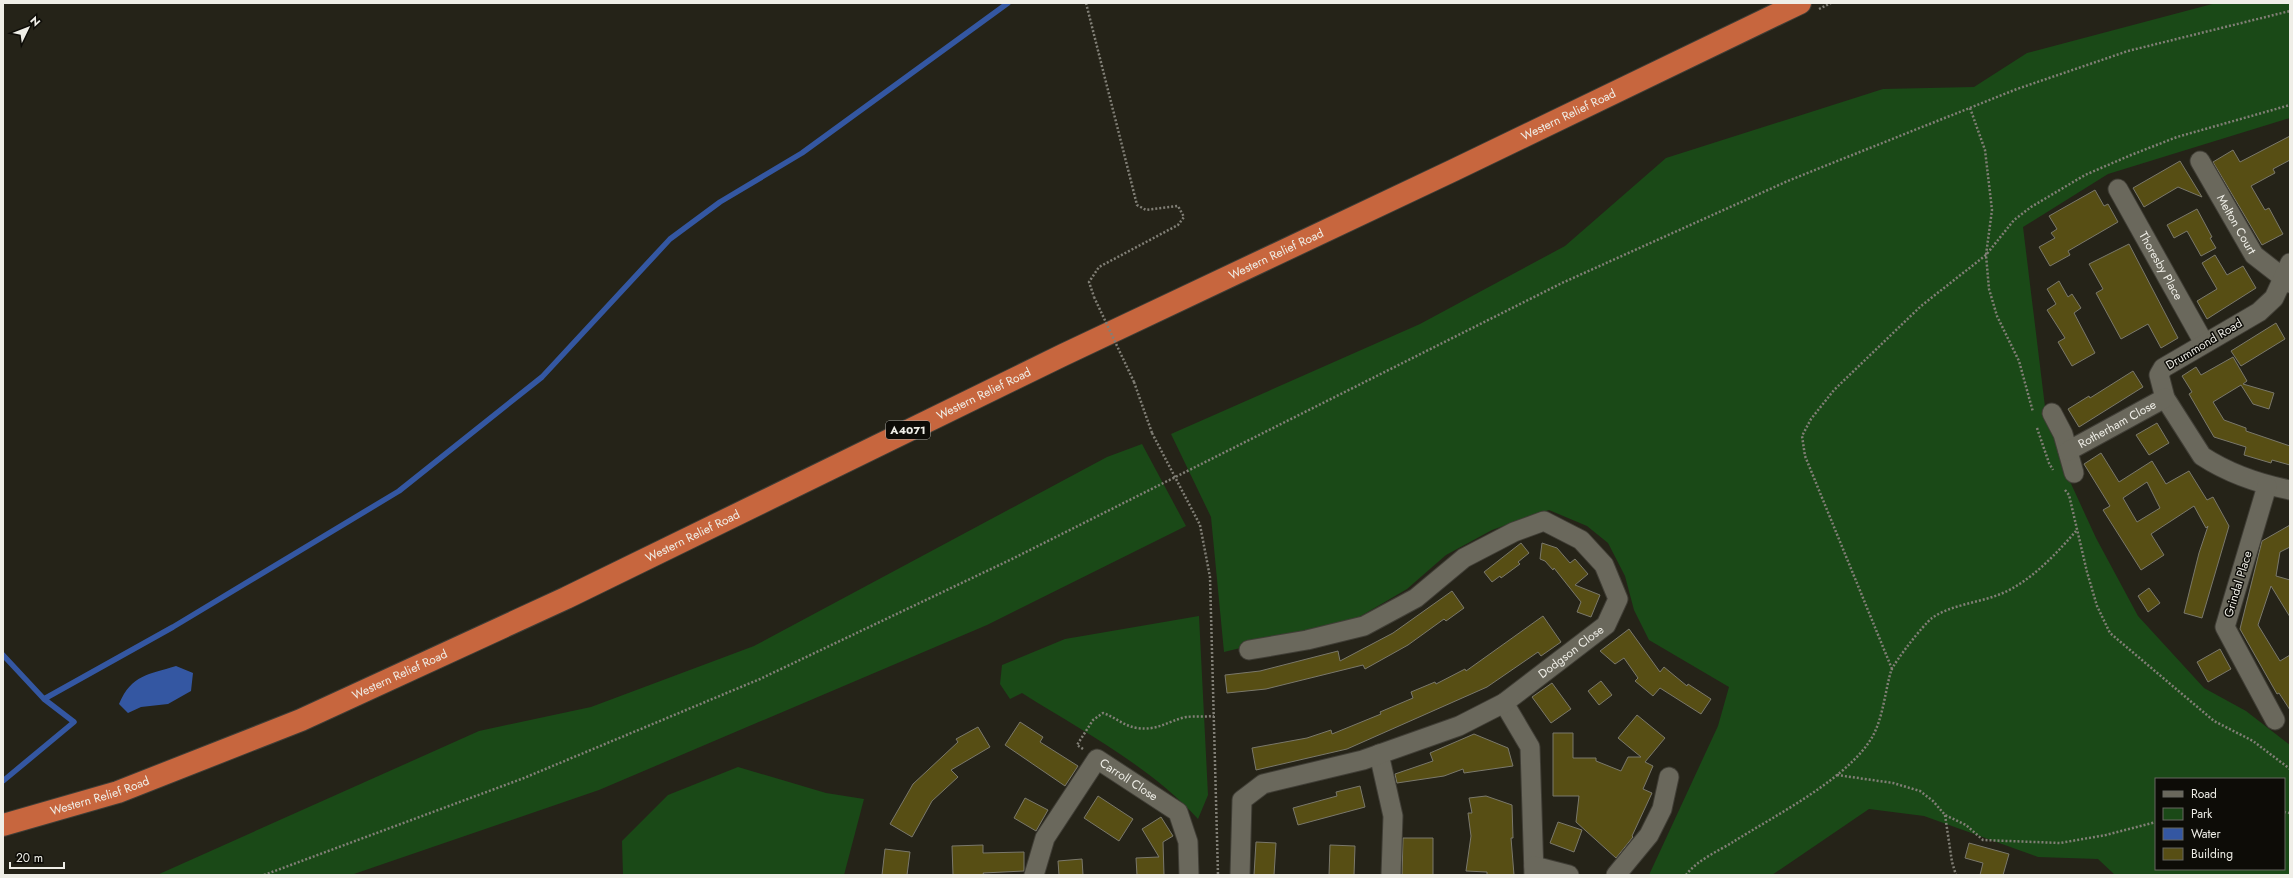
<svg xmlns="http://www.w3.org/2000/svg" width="2293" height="878" font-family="Jost,sans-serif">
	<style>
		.green { fill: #1a4917; fill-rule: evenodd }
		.water { fill: #3457a2 }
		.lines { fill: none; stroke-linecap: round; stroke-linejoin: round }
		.stream { stroke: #3457a2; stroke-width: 5.5 }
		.building { fill: #574e14; stroke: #7a786b; fill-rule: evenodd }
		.minor-casing { stroke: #403e36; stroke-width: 21 }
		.highway-casing { stroke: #403e36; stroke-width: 24 }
		.path { stroke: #817f76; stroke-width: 2.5; stroke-dasharray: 2 2; stroke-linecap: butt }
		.minor { stroke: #6a685c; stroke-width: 19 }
		.highway { stroke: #c7663e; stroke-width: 22 }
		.path-bridge { stroke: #817f76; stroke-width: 2.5; stroke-dasharray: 2 2; stroke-linecap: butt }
		.labels { text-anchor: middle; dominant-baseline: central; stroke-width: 3; stroke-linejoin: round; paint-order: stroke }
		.shield { fill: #0d0c07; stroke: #abaaa4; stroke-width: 1 }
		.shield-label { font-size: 11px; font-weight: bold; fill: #efeee7 }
		.street-label { font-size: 12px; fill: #efeee7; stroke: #0d0c07 }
	</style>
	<rect width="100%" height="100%" fill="#252318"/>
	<path class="green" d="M2216 3H2290V118L2108 174 2023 227 2046 415 2067 475 2096 538 2138 616 2204 688 2246 711 2290 745V875H2115L2098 859 2038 857 1924 816 1869 809 1772 875H1649L1718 726 1729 687 1649 640 1634 610 1625 576 1608 543 1587 526 1549 510 1492 530 1446 555 1407 589 1354 620 1224 652 1211 517 1171 434 1420 324 1565 246 1666 158 1883 89 1974 87 2027 53ZM2156 779H2284V869H2156Z
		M1142 444 1186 526 987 625 599 790 351 875H157L479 731 591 707 754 646 1107 457Z
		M1199 616 1208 795 1198 819C1150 766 1082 731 1022 693L1010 699 1000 684 1002 665 1065 639Z
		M738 767 826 793 864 799 844 875H623L622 841 668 795Z"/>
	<path class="water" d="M176 666 193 673 191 691 168 704 141 707 128 713 119 704C132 674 148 675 176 666Z"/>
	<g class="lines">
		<path class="stream" d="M3 655 44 699
			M3 781 74 722 44 699 173 627 399 491 542 377 670 239 720 202 802 153 1008 3"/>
	</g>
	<path class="building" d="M2290 136V160L2273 169 2275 173 2251 186 2265 210 2269 208 2283 234 2262 245 2213 162 2233 150 2240 162Z
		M2180 161 2202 197 2178 187 2144 207 2133 188Z
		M2095 190 2104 206 2108 204 2118 222 2068 251 2070 255 2050 266 2039 247 2055 238 2051 233 2057 229 2049 216Z
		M2197 209 2212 237 2210 238 2216 248 2201 256 2187 231 2174 238 2167 225Z
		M2129 244 2178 338 2161 348 2148 324 2121 339 2096 293 2103 289 2089 264Z
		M2215 255 2227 275 2243 266 2256 288 2207 319 2197 301 2217 289 2202 263Z
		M2059 281 2068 297 2072 294 2081 308 2074 313 2095 353 2072 366 2058 342 2065 338 2047 310 2056 304 2047 289Z
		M2276 323 2285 339 2241 366 2231 351Z
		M2233 357 2247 381 2243 384 2274 393 2269 409 2253 404 2241 385 2213 402 2224 420 2246 428V431L2290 446V465L2272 460 2271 463 2244 455 2246 447 2214 437 2189 394 2192 392 2182 376 2196 367 2201 375Z
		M2133 371 2143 387 2079 427 2068 409 2089 396 2090 398Z
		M2157 423 2169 443 2149 455 2136 435Z
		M2101 453 2119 482 2152 461 2166 484 2189 471 2207 500 2213 497 2229 526 2202 618 2184 613 2199 553 2208 526 2206 528 2194 506 2151 534 2164 555 2141 570 2103 510 2110 506 2084 464ZM2147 482 2160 508 2137 522 2123 498Z
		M2290 525V547L2280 552 2276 576 2290 580V617L2271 586 2258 625 2280 661 2290 655V710L2279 693 2277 694 2240 629 2262 541Z
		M1521 543 1529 553 1518 562 1520 564 1501 578 1500 576 1492 582 1484 572Z
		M1542 543 1557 548 1570 563 1575 559 1588 574 1575 585 1600 595 1591 617 1577 612 1581 602 1554 568 1553 570 1545 561 1540 559Z
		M2149 588 2160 603 2148 612 2138 596Z
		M1452 591 1464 608 1446 621 1444 619 1408 645 1365 669 1363 665 1266 689 1227 693 1225 675 1260 671 1338 651 1340 661 1393 633Z
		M1543 616 1561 642 1541 656 1538 652 1487 687 1347 749 1256 770 1252 748 1307 738 1331 730 1332 734 1381 714 1380 712 1413 698 1411 692 1435 682 1436 684 1465 669 1466 671Z
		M1629 629 1660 672 1664 667 1687 686 1688 684 1711 699 1701 714 1660 688 1653 696 1635 681 1638 678 1624 658 1615 664 1600 651Z
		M2220 649 2231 669 2208 682 2197 662Z
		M1601 681 1612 695 1599 705 1588 691Z
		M1552 683 1571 709 1551 723 1532 697Z
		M1637 715 1665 738 1645 762 1653 766 1643 789 1652 793 1632 836 1633 837 1616 858 1576 822 1579 796H1553V733H1573V758H1596V761L1621 771 1628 757H1641L1618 738Z
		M1020 722 1043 737 1040 742 1078 766 1065 786 1005 745Z
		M978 727 990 747 951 770 958 777 932 801 912 837 890 824 913 784 958 742 956 739Z
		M1474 734 1508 748 1513 766 1464 773 1463 769 1444 776 1397 783 1395 774 1433 761 1430 753Z
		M1360 786 1365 807 1298 825 1293 808 1337 796 1336 792Z
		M1098 796 1133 819 1119 841 1084 818Z
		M1486 796 1512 805 1513 838H1511L1514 875H1487V872L1466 871 1471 836 1468 813H1472L1469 798Z
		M1025 798 1048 810 1036 831 1014 818Z
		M1161 817 1173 836 1163 842 1164 875H1137L1136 858 1159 857 1142 829Z
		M1558 822 1582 830 1574 852 1550 843Z
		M1403 838H1433V875H1402Z
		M1256 842 1276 843 1274 875H1254Z
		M1969 843 2009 854 2003 875H1980L1983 863 1965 858Z
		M983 845V853L1024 852V871L983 873 984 875H953L952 846Z
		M1330 845 1355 846 1354 875H1329Z
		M885 849 910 852 907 875H882Z
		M1082 859 1083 875H1059L1058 861Z"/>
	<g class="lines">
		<g class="minor-casing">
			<g id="minor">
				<path id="s1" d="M2200 161 2254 255 2290 283"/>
				<path id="s2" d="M2118 189 2204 343"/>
				<path d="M2290 263 2274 298 2259 312 2163 368 2159 375 2165 398 2202 456C2228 473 2260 484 2290 490"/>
				<path d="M2052 413 2063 434 2074 473"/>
				<path id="s3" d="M2068 451 2165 398"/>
				<path d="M2267 486 2225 627 2275 720"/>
				<path d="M1504 703 1530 747 1534 875"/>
				<path d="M1379 754 1393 816 1391 875"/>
				<path d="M1534 866 1569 875"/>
				<path id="s4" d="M1034 875 1045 838 1097 759 1178 812 1188 842 1189 875"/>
				<path id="s5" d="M1240 875 1242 800 1263 784 1363 760 1459 726 1504 703 1606 625 1618 599 1604 565 1581 540 1544 521 1514 532 1464 558 1416 598 1364 626 1307 640 1249 650"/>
				<path d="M1616 875 1649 835 1662 809 1669 777"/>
			</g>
		</g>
		<g class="highway-casing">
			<g id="highway">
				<path id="s6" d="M3 825 118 792 301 720 566 598 1063 355 1454 170 1800 3"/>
			</g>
		</g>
		<path class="path" d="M1086 3 1137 205 1146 210 1178 206 1184 217 1178 225 1099 267 1089 282 1094 297
			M1819 9 1831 3
			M1970 108 1985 150 1992 210 1986 255 1989 289 1997 316 2019 361 2033 412
			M1134 382 1152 433
			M2037 428 2049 463 2053 470
			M2065 490 2069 495 2087 572 2097 606 2110 633 2214 721 2253 741 2290 769
			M1200 525 1210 577 1218 875
			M1892 669 1805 456 1802 436 1811 419 1834 390 1921 306 1986 255 2014 220 2031 207 2085 175 2131 155 2177 137 2290 105
			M1083 749 1077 745 1093 720 1103 713C1115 717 1124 726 1137 728 1158 731 1168 721 1186 717 1194 716 1205 717 1214 716
			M1837 775 1893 783 1920 791 1933 801 1945 815 1966 825 1983 840 2060 843 2106 835 2156 822
			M2284 812 2290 813
			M1945 815 1952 862 1956 875
			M264 875 524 778 760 679 1012 559 1562 283 1790 180 2017 89 2128 51 2290 11
			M1686 875C1696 861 1718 851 1733 842 1774 816 1838 784 1867 745 1883 724 1884 695 1891 671 1895 661 1923 625 1932 618 1952 604 1980 603 2003 593 2032 580 2055 555 2076 531"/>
		<use href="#minor" class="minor"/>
		<use href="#highway" class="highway"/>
		<path class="path-bridge" d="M1094 297 1134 382
			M1152 433 1200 525"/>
	</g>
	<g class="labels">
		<rect class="shield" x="886" y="421" width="44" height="18" rx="3"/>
		<g class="shield-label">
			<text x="908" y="430">A4071</text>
		</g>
		<g class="street-label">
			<text stroke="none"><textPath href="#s6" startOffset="1721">Western Relief Road</textPath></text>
			<text stroke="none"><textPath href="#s1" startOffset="73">Melton Court</textPath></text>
			<text stroke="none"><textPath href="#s6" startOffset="1397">Western Relief Road</textPath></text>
			<text stroke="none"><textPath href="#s2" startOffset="88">Thoresby Place</textPath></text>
			<text transform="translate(2204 344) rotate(-31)">Drummond Road</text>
			<text stroke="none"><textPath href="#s6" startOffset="1073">Western Relief Road</textPath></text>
			<text stroke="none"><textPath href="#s3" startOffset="56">Rotherham Close</textPath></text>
			<text stroke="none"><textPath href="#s6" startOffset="749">Western Relief Road</textPath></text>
			<text transform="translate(2238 584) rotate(-73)">Grindal Place</text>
			<text stroke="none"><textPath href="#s5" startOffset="441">Dodgson Close</textPath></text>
			<text stroke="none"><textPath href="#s6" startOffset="425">Western Relief Road</textPath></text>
			<text stroke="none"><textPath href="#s4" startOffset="171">Carroll Close</textPath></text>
			<text stroke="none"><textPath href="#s6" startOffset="101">Western Relief Road</textPath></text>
		</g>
	</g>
	<rect width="2293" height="878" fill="none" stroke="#efeee7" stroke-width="8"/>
	<rect x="2155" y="778" width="130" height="92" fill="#0d0c07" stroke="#676661"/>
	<rect x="2163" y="791" width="20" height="6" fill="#6a685c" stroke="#676661"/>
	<text x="2191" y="798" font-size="12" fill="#efeee7">Road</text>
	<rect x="2163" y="808" width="20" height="12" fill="#1a4917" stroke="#676661"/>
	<text x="2191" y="818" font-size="12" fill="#efeee7">Park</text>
	<rect x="2163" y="828" width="20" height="12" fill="#3457a2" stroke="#676661"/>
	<text x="2191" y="838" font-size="12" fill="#efeee7">Water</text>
	<rect x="2163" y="848" width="20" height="12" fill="#574e14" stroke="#676661"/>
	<text x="2191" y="858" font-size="12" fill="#efeee7">Building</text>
	<g transform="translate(28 28) rotate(47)" stroke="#0d0c07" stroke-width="3" paint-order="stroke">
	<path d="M0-3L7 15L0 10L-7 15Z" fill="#efeee7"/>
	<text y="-6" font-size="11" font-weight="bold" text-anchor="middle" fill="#efeee7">N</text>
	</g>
	<path d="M10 862v6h54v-6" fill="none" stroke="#efeee7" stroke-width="2"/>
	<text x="16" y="862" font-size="12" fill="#efeee7" stroke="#0d0c07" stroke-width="3" paint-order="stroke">20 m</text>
</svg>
